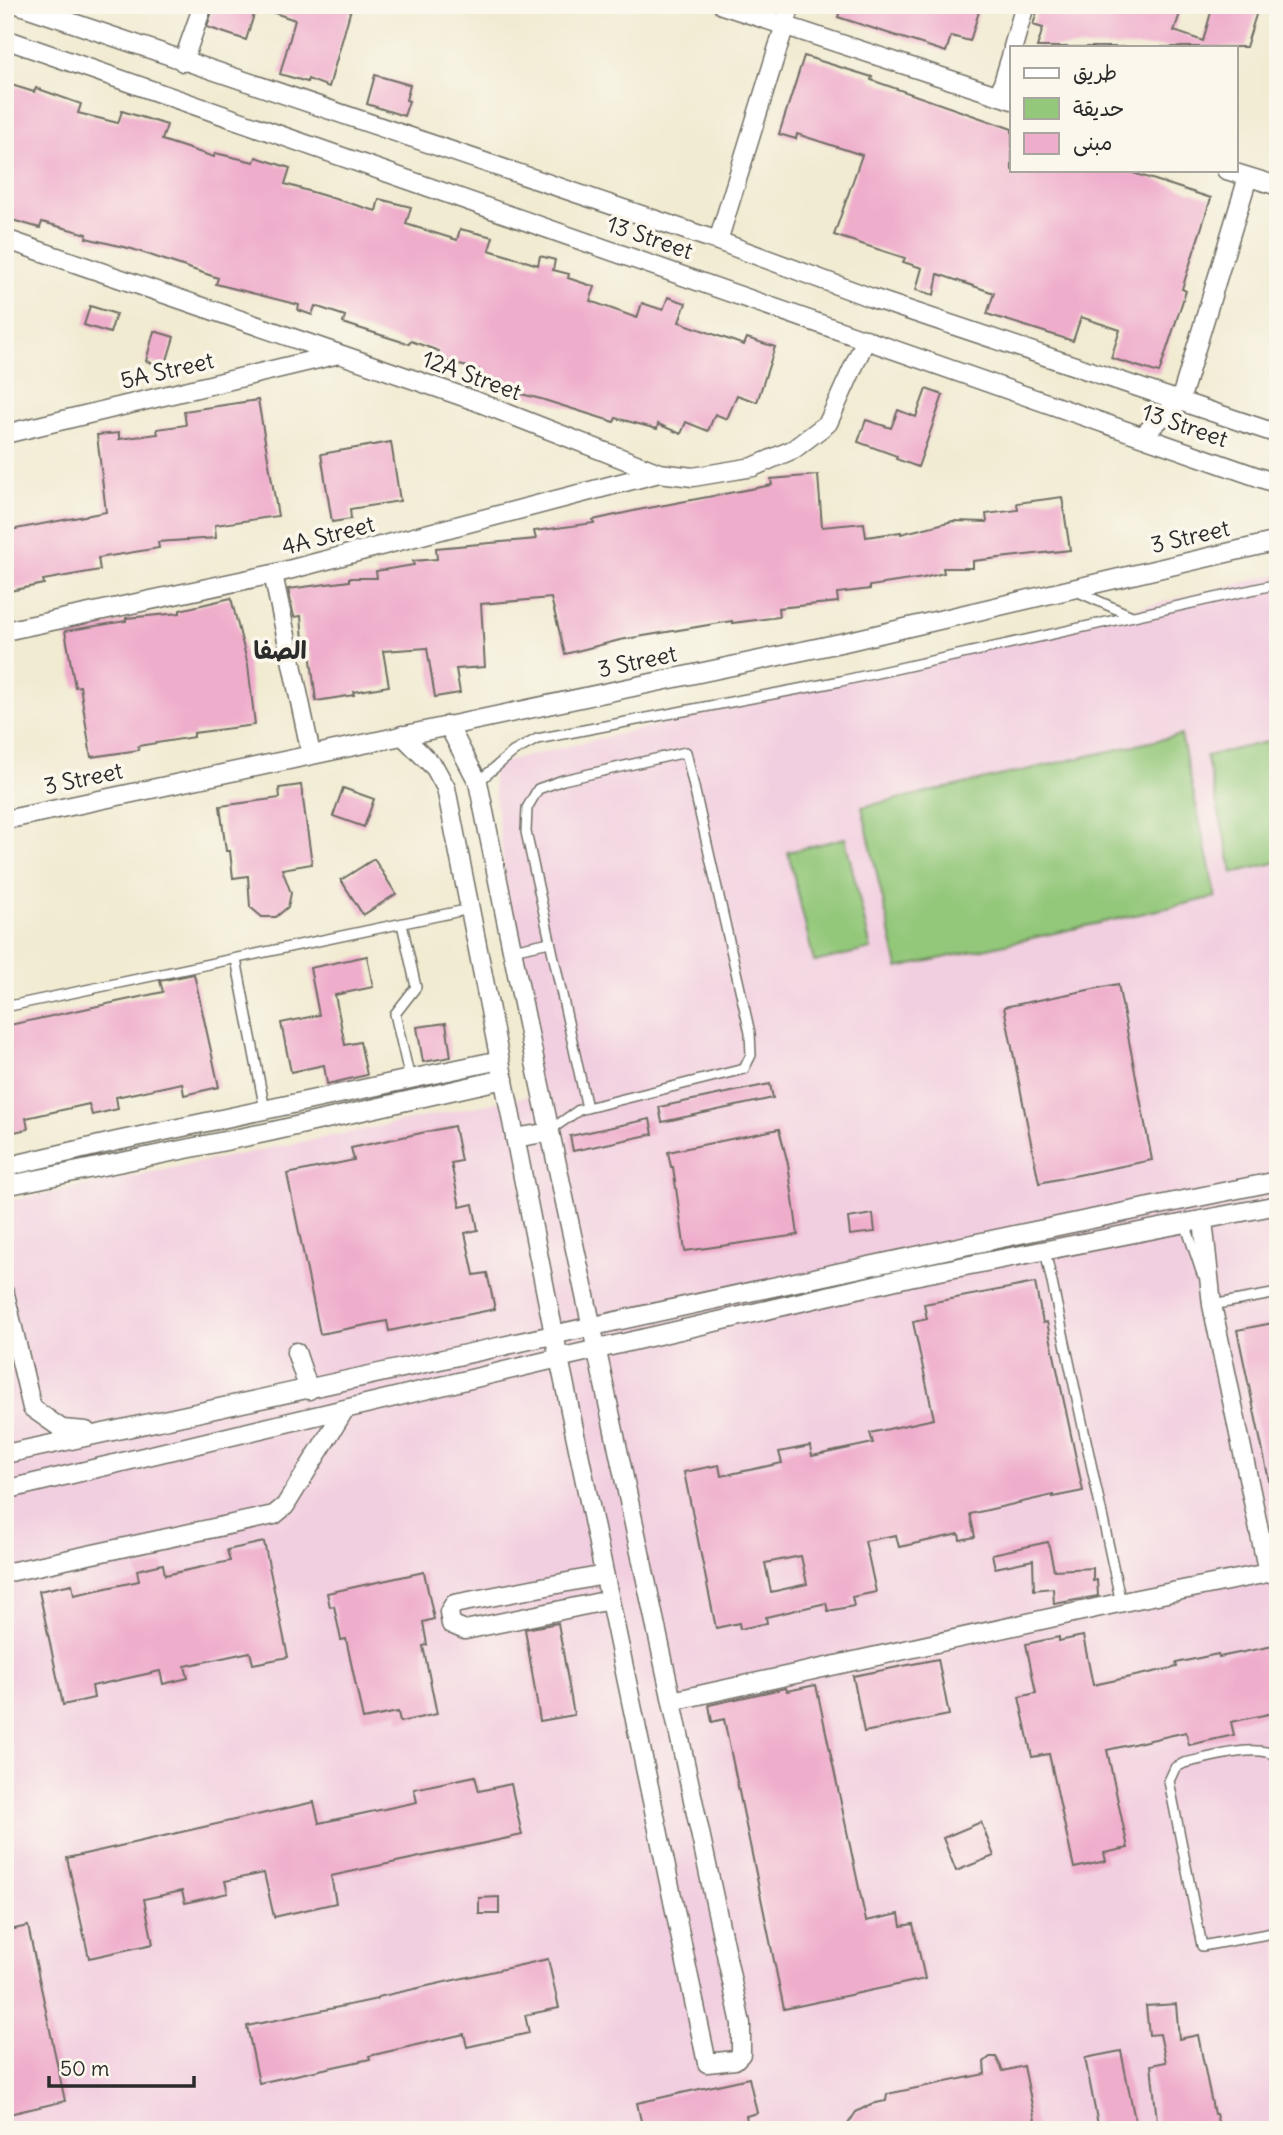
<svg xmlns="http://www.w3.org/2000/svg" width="1283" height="2135" font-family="Delius,'Playpen Sans Arabic',sans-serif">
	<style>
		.built { fill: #f2cfe0 }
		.green { fill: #93c779; stroke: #5f7952; stroke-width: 2 }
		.building { fill: #efadcc; fill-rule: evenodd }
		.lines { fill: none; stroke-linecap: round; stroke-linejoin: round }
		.lane-casing { stroke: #706e65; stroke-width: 12 }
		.street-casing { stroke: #706e65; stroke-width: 21 }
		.lane { stroke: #fff; stroke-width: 9 }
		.street { stroke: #fff; stroke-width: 18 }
		.labels { text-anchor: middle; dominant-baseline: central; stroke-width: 7; stroke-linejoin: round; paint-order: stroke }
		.street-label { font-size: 23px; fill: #2b2b2b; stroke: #fbf7ec }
		.neighbourhood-label { font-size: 24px; font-weight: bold; fill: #2b2b2b; stroke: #fbf7ec }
	</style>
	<rect width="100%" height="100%" fill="#fbf7ec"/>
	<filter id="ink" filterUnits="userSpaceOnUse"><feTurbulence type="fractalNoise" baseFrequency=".0143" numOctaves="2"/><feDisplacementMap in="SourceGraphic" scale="14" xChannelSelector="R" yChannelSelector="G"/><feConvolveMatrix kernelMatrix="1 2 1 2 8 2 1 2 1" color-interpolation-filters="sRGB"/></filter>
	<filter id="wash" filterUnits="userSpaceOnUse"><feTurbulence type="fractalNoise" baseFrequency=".00686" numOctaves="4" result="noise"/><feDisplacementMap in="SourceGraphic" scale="28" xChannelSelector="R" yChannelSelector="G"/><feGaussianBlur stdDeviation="1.57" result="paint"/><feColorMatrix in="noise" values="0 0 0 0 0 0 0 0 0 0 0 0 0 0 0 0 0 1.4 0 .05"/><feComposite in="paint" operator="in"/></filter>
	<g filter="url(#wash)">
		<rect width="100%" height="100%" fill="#f1ebd2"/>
		<path class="built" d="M1278 574V2130H5V1202L533 1095 491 765Z"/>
		<path class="green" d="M1181 735 1216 897 898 968 862 807Z
			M1266 742 1278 794V862L1233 873 1206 756Z
			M845 838 871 949 814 962 788 852Z"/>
		<g id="blocks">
			<path class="building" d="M214 5H257L246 40 207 27Z
				M260 5H352L329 87 308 79 307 82 280 74 295 20 260 8Z
				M842 5H981L970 41 951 36 946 52 838 17Z
				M1039 5H1183L1174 31 1203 41 1213 5H1259L1246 47H1037L1043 28 1033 25Z
				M804 56 872 77 871 80 1012 129V170H1124L1211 198 1182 289 1186 291 1159 373 1111 358 1120 330 1081 317 1073 341 987 314 994 293 938 274 934 295 916 290 922 268 903 262 905 258 834 235 862 155 797 134 796 139 779 134Z
				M375 75 410 85 406 100 409 101 404 116 367 104Z
				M5 83 34 92 36 88 81 104 78 113 118 123 122 111 167 125 162 140 214 157 215 153 254 162 256 157 290 168 285 184 376 211 379 199 411 207 406 224 457 240 460 229 493 237 489 250 538 265 540 256 555 260 553 270 569 274 568 278 595 287 590 301 637 318 642 303 663 310 668 297 686 303 679 322 744 345 747 338 775 347 757 402 737 395 727 419 715 414 708 431 686 422 681 434 658 424 657 429 616 418 614 422 541 399 505 390 506 386 476 378 479 370 436 359 439 351 411 341 409 344 343 323 345 316 315 306 312 315 298 310 299 305 216 284 218 278 132 249 86 238 87 234 42 222 40 228 5 218Z
				M90 306 116 314 110 333 84 325Z
				M154 331 174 337 165 367 146 361Z
				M926 389 943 395 918 467 896 459 897 456 858 442 866 420 891 428 898 410 916 417Z
				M258 400 278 516 215 525 216 538 158 542 159 548 98 558 100 570 43 580 44 584 5 592V531L106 512 97 435 119 433V439L158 434 157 429 186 425 184 411Z
				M391 442 400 501 350 509 351 519 332 522 321 454Z
				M818 475 822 527 864 523 866 537 901 532V534L953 521 987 522 986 514 1018 510 1017 503 1062 497 1070 550 973 561V568H943L944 573 923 578 870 586V589L837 593 838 602 778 608 779 617 732 623V621L620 640 565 654 551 598 481 604 485 667 456 669 460 693 435 697 427 648 383 651 389 686 353 692 354 695 316 701 310 652H304L301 616 294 617 288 589 349 581V578H377L376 571 414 565 413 561 437 559 436 548 536 539 534 531 594 523 593 520 638 510 772 485 771 479Z
				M231 598 248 665 255 725 194 733V737L138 746 139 750 91 757 80 686 75 687 65 631 126 621V618L180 613V610Z
				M301 785 312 864 282 869 291 893 288 907 276 917H262L250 907 248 876 233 878 230 851H226L220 806 280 798 279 788Z
				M343 788 374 799 364 827 333 816Z
				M374 859 396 894 363 915 341 880Z
				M367 956 373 987 335 995 345 1045 360 1042 367 1075 327 1084 324 1065 291 1072 281 1023 319 1015 310 968Z
				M194 974 219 1087 184 1095 182 1083 116 1097 118 1109 92 1115 89 1104 26 1118 28 1129 5 1134V1026L163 992 160 981Z
				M1118 984 1152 1160 1039 1183 1004 1007Z
				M446 1023 451 1057 423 1062 417 1027Z
				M770 1084 773 1098 662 1122 659 1107Z
				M650 1119 653 1134 573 1151 570 1136Z
				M454 1126 461 1161 451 1163 460 1207 473 1204 478 1230 465 1233 474 1275 487 1273 495 1309 389 1331 387 1321 320 1334 287 1174 354 1160 351 1148Z
				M779 1129 788 1164 798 1235 685 1251 673 1167H671L668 1152Z
				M873 1214 875 1232 850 1235 848 1218Z
				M1035 1283 1043 1323 1047 1322 1083 1491 1053 1497V1495L970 1514 975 1537 960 1540 959 1534 899 1547 896 1535 865 1541 876 1592 852 1597 854 1606 828 1611 826 1603 766 1617 767 1623 740 1629 739 1623 716 1628 684 1472 719 1465 721 1476 782 1463 779 1452 810 1446 812 1456 873 1443 870 1433 934 1419 913 1322 927 1319 924 1304ZM801 1556 807 1584 771 1592 765 1563Z
				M1278 1322V1489L1271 1490 1237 1330Z
				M264 1542 288 1657 253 1664 250 1652 185 1666 188 1678 163 1684 160 1671 92 1686 94 1698 63 1705 39 1591 72 1584 74 1595 139 1581 137 1570 163 1564 165 1575 230 1561 227 1550Z
				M1048 1542 1054 1570 1093 1568V1581L1097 1580 1098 1596 1054 1604 1053 1588 1034 1590 1033 1560 995 1568 992 1554Z
				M424 1572 434 1619 423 1622 427 1645 423 1646 437 1714 400 1722 398 1712 363 1719 346 1639 341 1640 334 1606 330 1607 327 1593Z
				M558 1623 574 1715 540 1721 525 1629Z
				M1083 1636 1093 1685 1177 1667 1176 1663 1218 1654 1219 1657 1278 1645V1712L1231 1722 1234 1735 1189 1745 1186 1732 1107 1750 1128 1848 1104 1853 1106 1861 1074 1868 1049 1754 1032 1757 1019 1697 1036 1693 1026 1644 1059 1637V1641Z
				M938 1659 949 1715 864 1732 853 1676Z
				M816 1685 866 1921 899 1914 901 1926 913 1924 925 1979 784 2009 724 1719 712 1722 709 1705 786 1688 787 1691Z
				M475 1776 479 1791 511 1784 522 1835 331 1876 336 1903 274 1917 264 1873 225 1881 228 1893 185 1903 182 1891 144 1899 153 1944 89 1958 67 1858 314 1802 319 1823 417 1802 414 1789Z
				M981 1822 994 1856 956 1871 943 1838Z
				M499 1897V1914H479V1898Z
				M28 1926 65 2101 9 2114 5 2093V1931Z
				M548 1959 559 2008 525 2015 529 2033 467 2047 464 2034 369 2056 370 2059 259 2083 247 2026 378 1999V1997Z
				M1176 2004 1179 2039 1198 2035 1214 2114H1216L1220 2130H1158L1151 2065 1166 2062 1160 2034 1149 2035 1146 2006Z
				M1121 2051 1137 2130H1099L1085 2058Z
				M990 2057H996L1003 2071 1024 2066 1037 2130H844L856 2112 871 2104 886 2101 887 2094 985 2074 984 2062Z
				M749 2078 757 2113 746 2116 749 2130H643L637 2103Z"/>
		</g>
	</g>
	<g filter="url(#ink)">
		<use href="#blocks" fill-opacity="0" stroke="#706e65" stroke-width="2"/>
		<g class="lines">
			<g class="lane-casing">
				<path id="lane" d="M1076 591 1132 616
					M478 782 513 752 537 739 841 681 1278 584
					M402 924 416 987 395 1014 410 1079
					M512 950 550 942
					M236 959 265 1110
					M5 1007 470 909
					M550 1130 579 1110 587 1108 744 1069 751 1055 750 1033 686 752 563 780 538 789 527 808 526 832 587 1108
					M1185 1223 1202 1274
					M1045 1250 1121 1603
					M1212 1305 1278 1293
					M1278 1758C1261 1741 1206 1759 1184 1763L1175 1768 1169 1781 1202 1946 1278 1932"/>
			</g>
			<g class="street-casing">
				<path id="street" d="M20 5 718 241 869 297 1278 434
					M722 5 1012 100
					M5 39 1278 484
					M1013 47 1025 5
					M183 62 203 5
					M999 96 1012 53
					M1226 170 1278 186
					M5 239 473 400 659 473 693 477 753 467 794 449 828 423 866 339
					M718 241 791 5
					M5 434 339 354
					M1142 436 1180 401 1248 177
					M273 574 311 754
					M5 631 273 574 659 473
					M402 735 435 768 446 788 554 1334 707 2063 735 2060 741 2054V2024L532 1048 478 782 448 725
					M5 820 845 642 1278 541
					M515 1138 550 1132
					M5 1167 117 1141 500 1060
					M5 1186 269 1132 504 1079
					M1203 1220 1212 1305 1268 1573
					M5 1294 32 1408 62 1429 86 1431
					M296 1352 309 1390
					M5 1454C430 1364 852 1266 1278 1181
					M5 1490 559 1358 909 1277 1278 1205
					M5 1573 274 1515 285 1506 345 1409
					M604 1575 454 1604 449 1612 451 1624 465 1630 610 1600
					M672 1701 1137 1599 1278 1571"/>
			</g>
			<use href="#lane" class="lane"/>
			<use href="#street" class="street"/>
		</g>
	</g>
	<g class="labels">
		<g class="street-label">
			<text transform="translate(650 237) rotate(19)">13 Street</text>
			<text transform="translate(167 370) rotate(-13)">5A Street</text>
			<text transform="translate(472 375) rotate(20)">12A Street</text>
			<text transform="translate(1185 425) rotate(19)">13 Street</text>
			<text transform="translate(328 535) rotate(-15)">4A Street</text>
			<text transform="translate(1190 536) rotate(-13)">3 Street</text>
			<text transform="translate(637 661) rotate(-12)">3 Street</text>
			<text transform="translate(83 778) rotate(-12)">3 Street</text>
		</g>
		<g class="neighbourhood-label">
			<text x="280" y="650">الصفا</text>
		</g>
	</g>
	<rect width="1283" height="2135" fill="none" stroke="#fbf7ec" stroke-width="28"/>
	<rect x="1010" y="46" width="228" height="126" fill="#fbf7ec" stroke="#a8a59f" stroke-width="2"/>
	<rect x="1024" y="68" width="35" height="10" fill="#ffffff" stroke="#a8a59f" stroke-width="2"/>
	<text x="1073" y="80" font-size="21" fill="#2b2b2b">طريق</text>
	<rect x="1024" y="98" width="35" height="21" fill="#93c779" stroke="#a8a59f" stroke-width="2"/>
	<text x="1073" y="116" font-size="21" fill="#2b2b2b">حديقة</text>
	<rect x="1024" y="133" width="35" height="21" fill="#efadcc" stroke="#a8a59f" stroke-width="2"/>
	<text x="1073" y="150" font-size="21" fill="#2b2b2b">مبنى</text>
	<path d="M49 2076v10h145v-10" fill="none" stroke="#2b2b2b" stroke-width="3.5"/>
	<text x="60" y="2076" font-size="21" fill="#2b2b2b" stroke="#fbf7ec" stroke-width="5" paint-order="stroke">50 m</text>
</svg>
